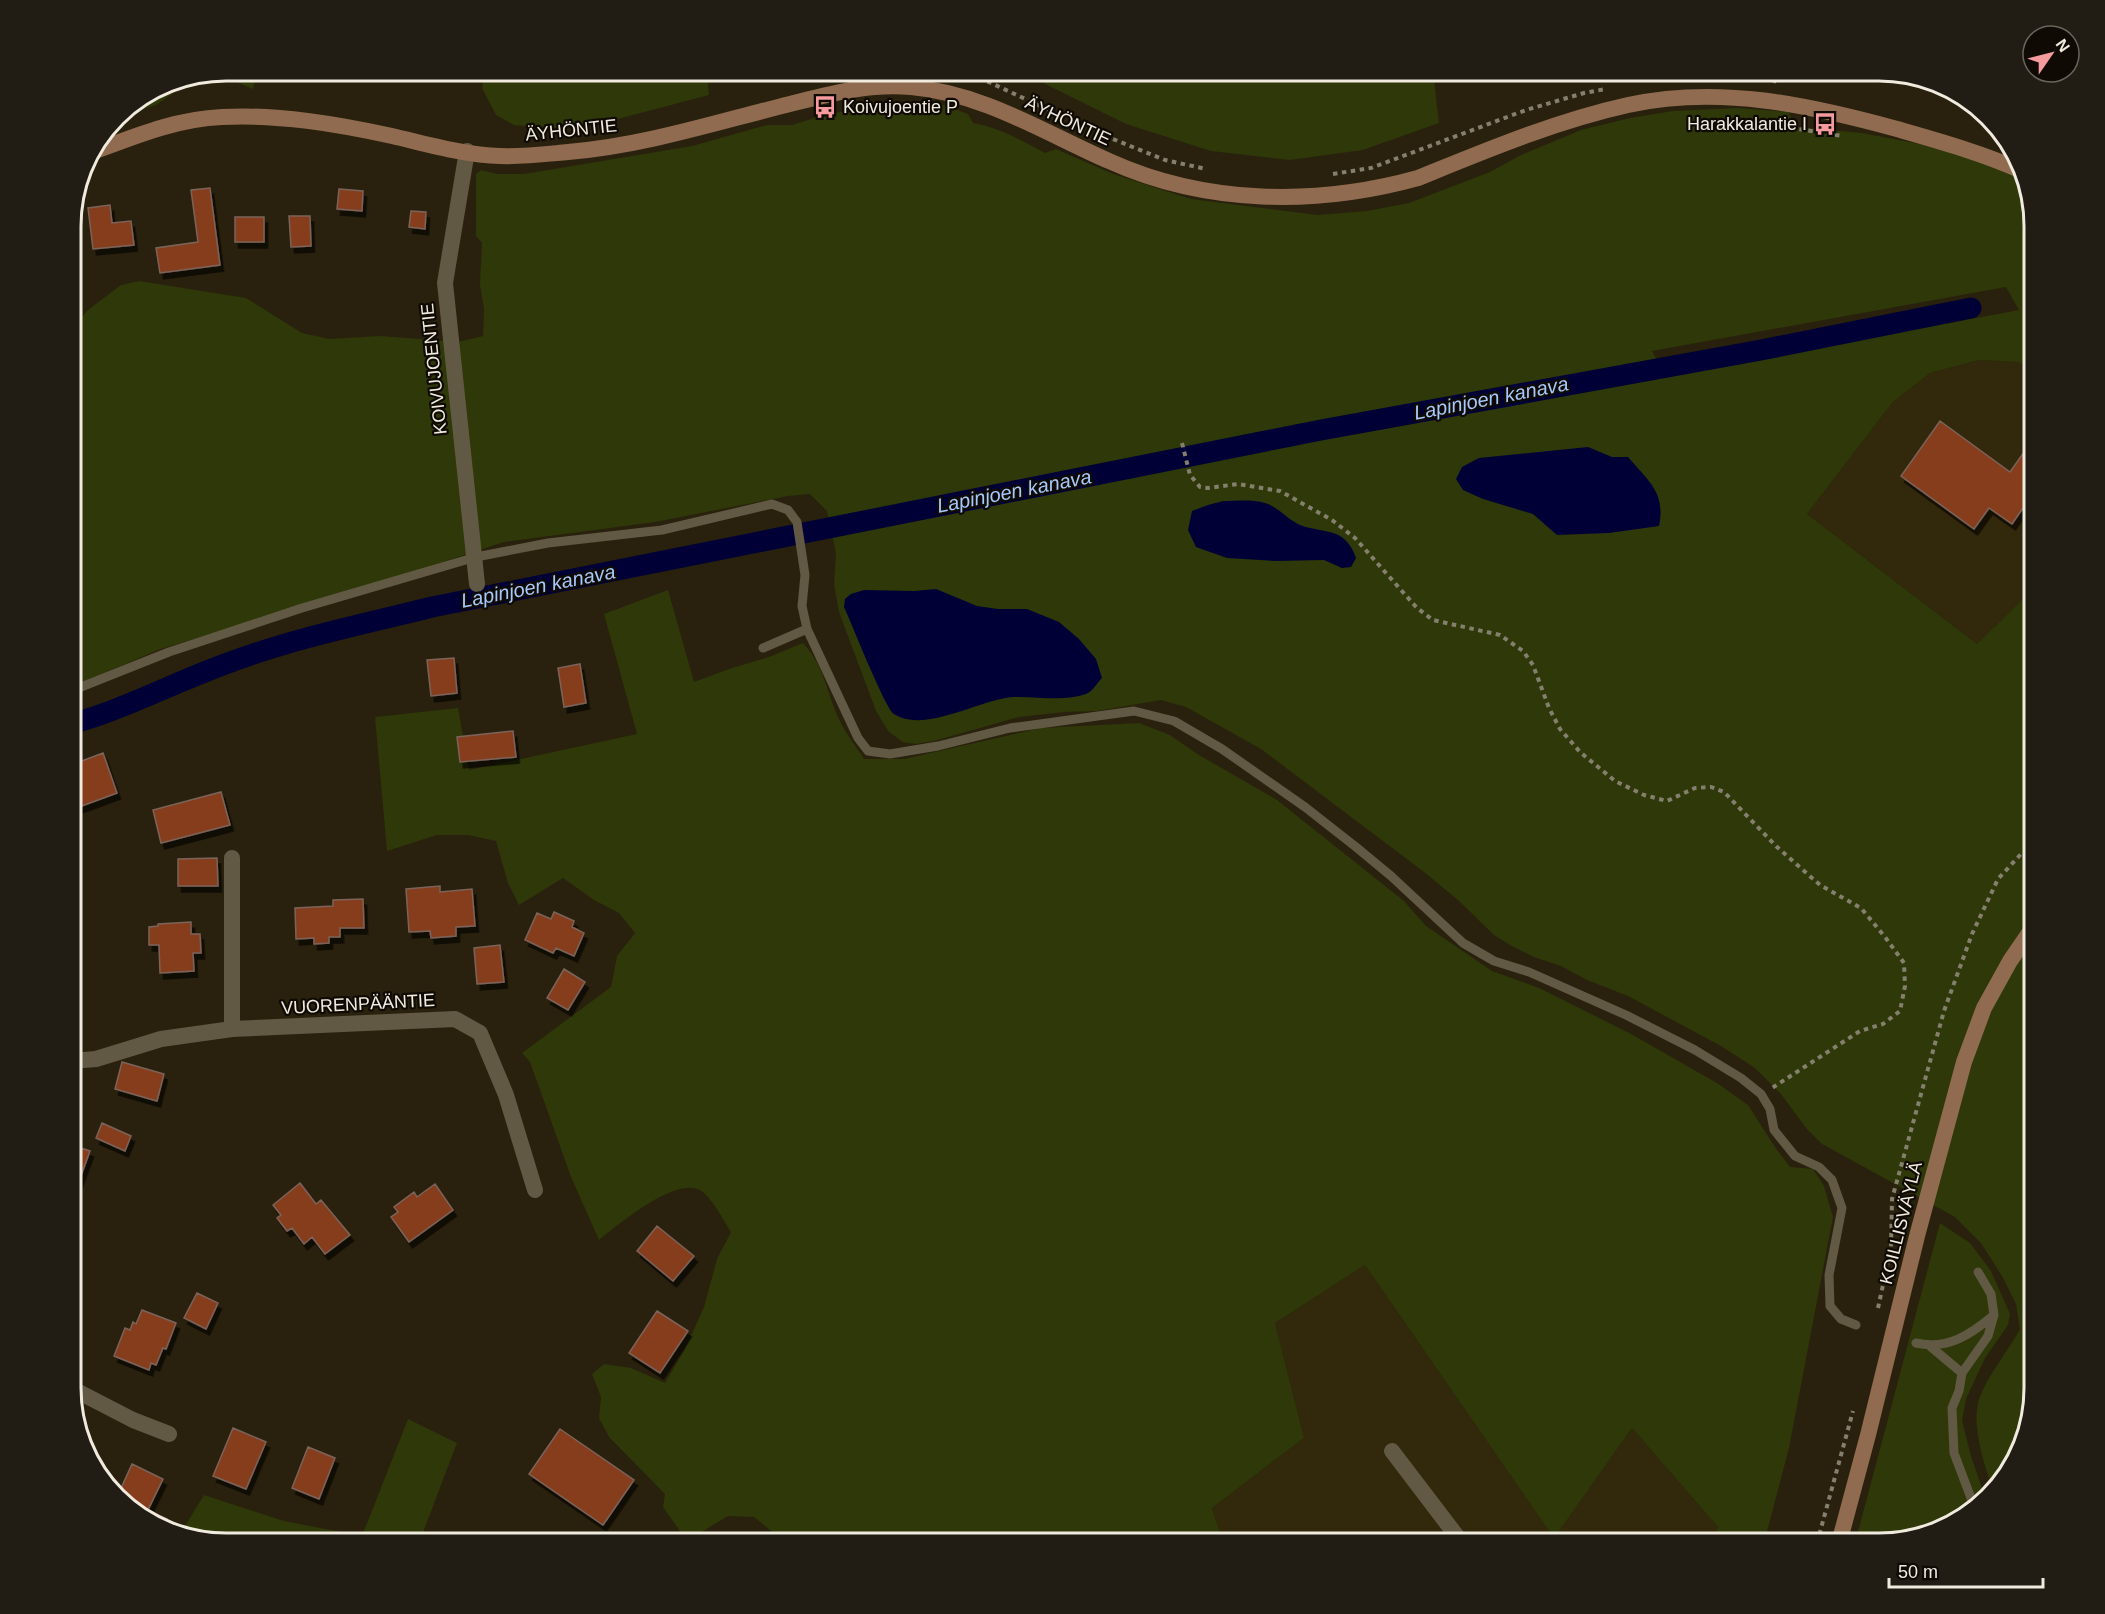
<svg xmlns="http://www.w3.org/2000/svg" width="2105" height="1614" font-family="Arial,sans-serif">
	<style>
		.built { fill: #32280b }
		.green { fill: #2e3808; fill-rule: evenodd }
		.water { fill: #000036 }
		.lines { fill: none; stroke-linecap: round; stroke-linejoin: round }
		.canal { stroke: #000036; stroke-width: 21 }
		.building { fill: #853e1f; stroke: #7c635a; stroke-width: 1.5; filter: url(#shadow) }
		.path { stroke: #857f6e; stroke-width: 4; stroke-dasharray: 4.5 4.5; stroke-linecap: butt }
		.service { stroke: #615943; stroke-width: 9 }
		.minor { stroke: #615943; stroke-width: 16 }
		.secondary { stroke: #906b50; stroke-width: 16 }
		.labels { text-anchor: middle; dominant-baseline: central; stroke-width: 4.5; stroke-linejoin: round; paint-order: stroke }
		.poi-label { font-size: 18px; fill: #f0ebde; stroke: #0f0b04; text-anchor: start }
		.street-label { font-size: 18px; fill: #f0ebde; stroke: #0f0b04 }
		.water-label { font-size: 20px; font-style: italic; fill: #a6c8fc; stroke: #0f0b04 }
		.rim { fill: none; stroke: #f0ebde; stroke-width: 3 }
	</style>
	<defs>
		<filter id="shadow"><feDropShadow dx="3.5" dy="6" stdDeviation="0" flood-color="#0009"/></filter>
	</defs>
	<rect width="100%" height="100%" fill="#29210d"/>
	<path class="built" d="M1979 360 2017 362 2034 370V588L1977 644 1807 514 1892 403 1930 373Z
		M1365 1265 1554 1537 1632 1428 1718 1527 1714 1543H1223L1212 1508 1304 1438 1275 1323Z"/>
	<path class="green" d="M226 71H250L255 77 253 89 218 74 192 80 156 105 133 112H122L167 82Z
		M485 71H707L709 95 614 120 557 129 514 125 496 115 482 88Z
		M1019 71H1433L1439 123 1363 150 1290 160 1211 151 1126 124Z
		M913 104 944 105 968 114 973 123C998 127 1023 141 1045 153L1056 149 1113 174 1191 199 1318 215 1367 211 1409 203 1490 172 1521 155 1581 130 1630 118 1673 111 1737 108 1788 112 1797 127 1862 133 1920 144 2022 171 2034 226V370L2017 362 1979 360 1930 373 1892 403 1807 514 1977 644 2034 588V1388L2026 1438 2002 1483 1993 1490C1984 1464 1969 1420 1981 1394 1991 1371 2008 1351 2020 1329L2016 1304 2002 1276 1981 1243 1955 1217 1822 1144 1806 1128 1781 1094 1755 1068 1721 1046 1628 996 1587 980 1561 966 1534 957 1510 945 1494 935 1458 900 1424 872 1261 749 1186 707 1161 700 1097 711 1065 712 1019 717 934 741 915 744 903 742 889 732 876 711 839 612 834 584 836 553 827 511 810 494 788 496 655 522 504 542 418 570 158 650 71 687V329L88 310 121 285 139 281 246 298 302 333 329 339 380 336 458 342 483 336 484 309 480 285 482 243 476 236V174L481 170 497 174H524L692 146 767 125H792L821 116 855 109 897 111 900 114ZM2006 287 2019 310 1666 376 1652 351Z
		M668 590 694 682 729 669 769 657 803 643C825 667 826 691 839 719 845 733 856 746 864 759H904L1041 728 1139 723 1170 735 1199 755 1277 800 1404 901 1426 926 1492 971 1539 988 1631 1034 1717 1083 1748 1105 1775 1147 1790 1167 1813 1169 1824 1186 1833 1217 1789 1448 1764 1543H1714L1718 1527 1632 1428 1554 1538 1365 1265 1275 1323 1304 1438 1212 1508 1223 1543H786L754 1517 728 1516 687 1541 663 1507 665 1494 609 1437 599 1418 601 1397 592 1374 604 1364 631 1368 665 1383 685 1349 704 1307 717 1259 731 1232C723 1220 715 1203 704 1193 681 1171 618 1225 599 1240L571 1177 530 1062 522 1053 611 987 617 956 635 933 619 913 594 900 563 878 519 905 508 883 496 841 468 835H437L387 851 375 717 458 708 469 770 637 734 604 614Z
		M1940 1223 1970 1243 1991 1271 2010 1314 2008 1325 1985 1358 1966 1399 1962 1421 1971 1456 1985 1497 1947 1528 1879 1543H1855Z
		M408 1419 457 1443 419 1543H226L179 1536 204 1495 284 1521 362 1536Z"/>
	<path class="water" d="M1588 447 1612 457H1628C1648 481 1666 492 1659 526L1609 533 1557 535 1533 514 1483 499 1463 490 1456 479 1462 467 1479 458Z
		M1223 501C1236 501 1252 499 1265 503 1278 507 1287 519 1300 525 1312 530 1331 530 1340 536 1348 541 1353 549 1356 558L1351 567 1342 568 1324 560 1275 561 1227 558 1196 547 1188 530 1192 511 1208 505Z
		M936 589 977 606 998 609H1027L1059 622 1079 639 1096 659 1102 678C1097 683 1093 691 1086 694 1064 702 1037 696 1013 697 981 699 924 734 894 714 885 708 852 624 844 607L845 599 851 594 864 590 914 591Z"/>
	<g class="lines">
		<path class="canal" d="M71 724C125 709 175 682 228 663 294 638 364 624 432 607L1321 430 1761 350 1971 308"/>
	</g>
	<path class="building" d="M210 188 220 265 160 273 156 248 198 242 191 190Z
		M339 189 363 191 362 211 337 209Z
		M110 205 112 223 131 221 134 245 93 249 88 208Z
		M411 211 426 212 425 229 409 227Z
		M289 216H310L311 246 291 247Z
		M235 217H264V242H235Z
		M1940 421 2010 472 2034 438V492L2012 524 1989 508 1974 529 1901 476Z
		M454 658 457 693 431 696 427 660Z
		M580 664 586 703 564 707 558 668Z
		M513 731 516 757 460 762 457 737Z
		M103 753 117 793 71 810V765Z
		M221 792 230 825 161 843 153 810Z
		M217 858 218 886H178V859Z
		M440 886V892L472 889 475 926 456 927V936L431 938 430 931 409 932 406 889Z
		M363 899 364 928H340V937H329V943L314 944V938L296 939 295 908 333 906V900Z
		M554 912 574 921 572 927 584 933 574 956 556 948 553 953 525 940 537 913 551 919Z
		M191 922V934H200L201 953H193L194 971 160 973 159 945H149V927L158 926V924Z
		M500 945 504 982 477 984 474 948Z
		M564 969 585 982 568 1010 547 998Z
		M122 1062 164 1074 157 1101 115 1089Z
		M102 1123 131 1136 125 1151 96 1138Z
		M75 1146 90 1151 78 1184 71 1181V1155Z
		M300 1183 316 1204 321 1200 350 1235 325 1254 312 1237 304 1244 292 1228 287 1231 277 1218 281 1215 273 1205Z
		M435 1184 453 1210 409 1242 391 1217 398 1212 394 1207 414 1192 417 1197Z
		M657 1226 694 1256 673 1281 637 1251Z
		M197 1293 218 1303 206 1329 184 1318Z
		M142 1310 176 1323 166 1349 163 1348 156 1365 151 1363 149 1370 114 1356 125 1328 130 1330 133 1322 136 1324Z
		M657 1311 688 1331 660 1373 629 1353Z
		M233 1428 266 1442 246 1489 213 1476Z
		M560 1429 634 1480 603 1525 529 1474Z
		M308 1447 335 1458 319 1499 292 1488Z
		M132 1464 163 1479 148 1510 167 1519 162 1528 131 1511 118 1495Z"/>
	<g class="lines">
		<path class="path" d="M953 71 978 77 1049 110
			M805 79 839 71
			M1774 83 1777 71
			M1774 121 1786 127 1842 136
			M1088 129 1165 160 1206 169
			M1333 174 1371 168 1526 110 1584 93 1606 89
			M1182 443 1190 475 1200 487 1208 488 1238 484 1280 491 1332 520 1355 538 1417 608 1433 620 1500 635 1523 651 1533 665 1549 708 1560 729 1580 752 1615 781 1644 795 1667 801 1695 788 1711 787 1724 792 1777 847 1820 885 1861 908 1885 937 1904 963 1905 986 1900 1011 1883 1024 1860 1031 1772 1088
			M1878 1308 1891 1248 1892 1199 1944 1011 1972 934 1998 879 2021 854 2034 846
			M1817 1543 1853 1411"/>
		<path class="service" d="M763 648 807 629
			M71 691 169 652 302 608 476 557 548 543 662 530 772 504 788 510 797 522 805 575 802 606 807 629 858 738 868 751 890 754 938 746 1010 728 1134 711 1174 721 1222 749 1305 807 1356 847 1391 876 1463 943 1494 961 1529 972 1626 1015 1695 1050 1741 1078 1761 1094 1770 1109 1774 1130 1795 1156 1819 1167 1832 1180 1842 1208 1829 1275 1830 1306 1841 1319 1856 1325
			M1916 1343C1948 1350 1970 1335 1994 1315
			M1931 1347 1962 1373
			M1974 1506 1954 1453 1952 1408 1959 1391 1962 1373 1988 1336 1994 1315 1991 1294 1978 1272"/>
		<path class="minor" d="M467 151 445 283 477 584
			M232 1029V858
			M71 1061 96 1059 161 1039 232 1029 455 1019 480 1033 506 1095 535 1190
			M71 1388 133 1420 169 1434
			M1392 1451 1462 1543"/>
		<path class="secondary" d="M90 153C133 137 175 119 222 117 278 114 337 124 392 136 427 144 464 155 500 156 522 157 546 154 568 152 643 146 717 122 790 104 830 94 869 83 911 87 983 93 1045 133 1109 161 1206 205 1317 206 1418 178 1487 150 1556 121 1628 105 1720 85 1809 105 1897 129 1939 141 1982 153 2022 171
			M1839 1543 1868 1435 1917 1236 1964 1062 1984 1008 2010 961 2034 926"/>
	</g>
	<defs>
		<g id="bus-bare" transform="scale(1.8)"><path d="M-5-6H5V4H4V6H2V4H-2V6H-4V4H-5ZM-3.5-4V0h7V-4ZM-3.5 1.2v1.5H-2V1.2ZM2 1.2v1.5H3.5V1.2Z" fill="#f59b9d" stroke="#0f0b04" stroke-width="2.5" paint-order="stroke"/></g>
	</defs>
	<g fill-rule="evenodd">
		<use href="#bus-bare" x="825" y="107"/>
		<use href="#bus-bare" x="1825" y="124"/>
	</g>
	<g class="labels">
		<g class="poi-label">
			<text x="843" y="107">Koivujoentie P</text>
			<text x="1807" y="124" text-anchor="end">Harakkalantie I</text>
		</g>
		<g class="street-label">
			<text transform="translate(1068 121) rotate(25)">ÄYHÖNTIE</text>
			<text transform="translate(571 130) rotate(-6)">ÄYHÖNTIE</text>
			<text transform="translate(434 369) rotate(-96)">KOIVUJOENTIE</text>
			<text transform="translate(358 1004) rotate(-3)">VUORENPÄÄNTIE</text>
			<text transform="translate(1901 1223) rotate(-76)">KOILLISVÄYLÄ</text>
		</g>
		<g class="water-label">
			<text transform="translate(1491 398) rotate(-11)">Lapinjoen kanava</text>
			<text transform="translate(1014 491) rotate(-11)">Lapinjoen kanava</text>
			<text transform="translate(538 586) rotate(-11)">Lapinjoen kanava</text>
		</g>
	</g>
	<path d="M0 0H2105V1614H0ZM226 81H1879A145 145 0 0 1 2024 226V1388A145 145 0 0 1 1879 1533H226A145 145 0 0 1 81 1388V226A145 145 0 0 1 226 81Z" fill="#211d15" fill-rule="evenodd"/>
	<path class="rim" d="M226 81H1879A145 145 0 0 1 2024 226V1388A145 145 0 0 1 1879 1533H226A145 145 0 0 1 81 1388V226A145 145 0 0 1 226 81Z"/>
	<g transform="translate(2051 54) rotate(55)"><circle r="28" fill="#0f0b04" stroke="#69655b" stroke-width="1.5"/>
	<path d="M0-4.5L10 22L0 15L-10 22Z" fill="#f59b9d"/>
	<text y="-9" font-size="16" font-weight="bold" text-anchor="middle" fill="#f0ebde">N</text>
	</g>
	<path d="M1889 1578v9h154v-9" fill="none" stroke="#f0ebde" stroke-width="3"/>
	<text x="1898" y="1578" font-size="18" fill="#f0ebde" stroke="#0f0b04" stroke-width="4.5" paint-order="stroke">50 m</text>
</svg>
